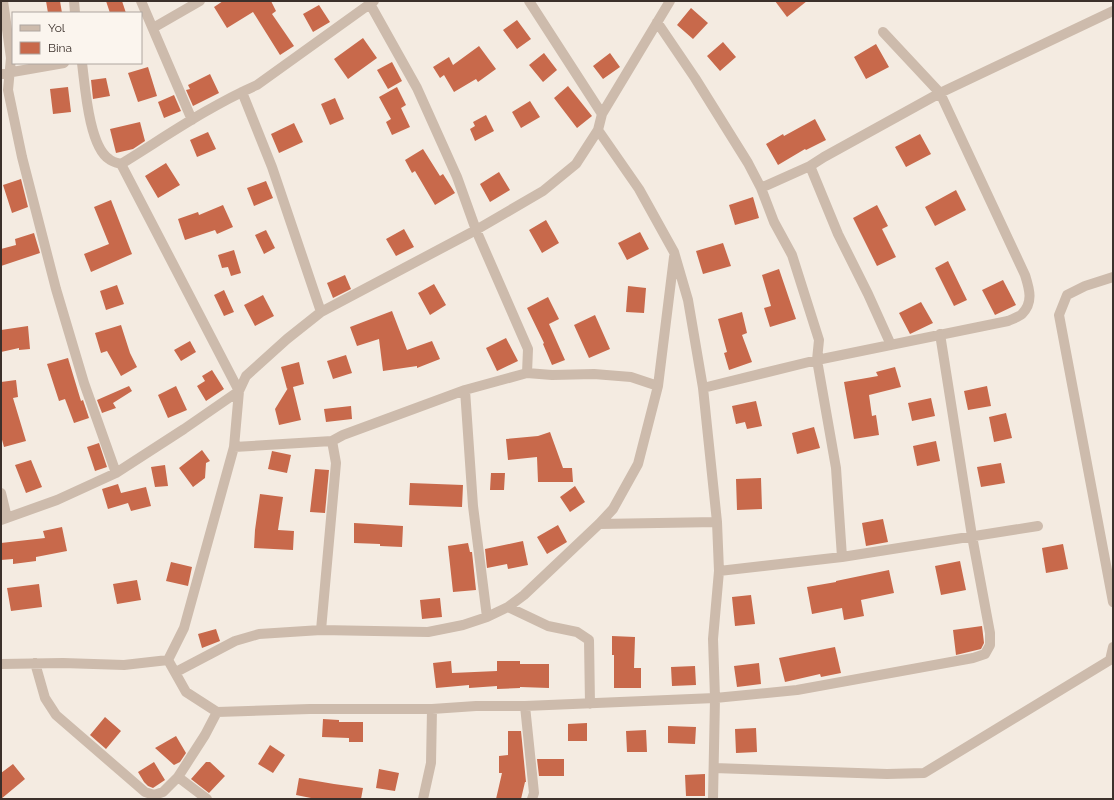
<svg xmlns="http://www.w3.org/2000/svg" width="1114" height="800" font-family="Raleway,sans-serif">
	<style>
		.building { fill: #c8694b }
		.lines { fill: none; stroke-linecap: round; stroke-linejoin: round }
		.minor { stroke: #cdbbac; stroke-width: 10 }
	</style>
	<rect width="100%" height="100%" fill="#f4ebe1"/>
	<path class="building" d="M46 1H60L62 13H48Z
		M106 1H122L126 13H110Z
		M223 1H271L276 11 272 14 294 46 280 55 253 12 227 28 214 7Z
		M775 1H807L787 17Z
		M319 5 330 22 313 32 303 14Z
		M691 8 708 23 693 39 677 25Z
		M517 20 531 39 517 49 503 30Z
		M363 38 377 58 348 79 334 59Z
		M723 42 736 57 720 71 707 56Z
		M876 44 889 67 866 79 854 57Z
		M479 46 496 69 478 82 476 79 454 92 444 75 440 78 433 67 449 57 453 65Z
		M544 53 557 70 543 82 529 65Z
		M610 53 620 67 603 79 593 66Z
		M392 62 402 81 388 89 377 70Z
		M148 67 157 96 138 102 128 73Z
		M210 74 219 93 193 106 186 90 190 89 188 85Z
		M106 78 110 96 93 99 91 80Z
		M568 86 592 116 577 128 554 98Z
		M68 87 71 112 53 114 50 89Z
		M397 87 406 105 401 108 410 127 392 135 386 122 391 119 379 97Z
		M174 95 181 111 164 118 158 102Z
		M335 98 344 119 330 125 321 104Z
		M530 101 540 117 521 128 512 112Z
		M486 115 494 131 475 141 470 129 475 126 473 122Z
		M815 119 826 140 806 150 805 149 778 165 766 144 783 134 784 136Z
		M140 122 145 141 133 149 116 153 110 129Z
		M294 123 303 142 279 153 271 134Z
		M208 132 216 149 197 157 190 140Z
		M920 134 931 154 906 167 895 147Z
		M423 149 440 176 443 174 455 193 435 205 415 171 412 173 405 160Z
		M166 163 180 185 158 198 145 176Z
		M499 172 510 190 490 202 480 184Z
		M21 179 28 207 12 213 3 185Z
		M266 181 273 198 254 206 247 188Z
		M956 190 966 210 935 226 925 207Z
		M753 197 759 218 735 225 729 205Z
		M111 200 132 254 91 272 84 254 109 244 94 207Z
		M223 205 233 227 217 234 215 230 185 240 178 219 198 212 199 215Z
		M877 205 888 226 882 229 896 257 877 266 853 218Z
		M546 220 559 243 542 253 529 230Z
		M404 229 414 247 396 256 386 239Z
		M266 230 275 248 264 254 255 235Z
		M640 232 649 249 627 260 618 243Z
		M34 233 40 253 1 266V249L16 245 15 239Z
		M723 243 731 266 703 274 696 251Z
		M234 250 241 273 231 276 228 267 222 268 218 255Z
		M948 261 967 300 954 306 935 268Z
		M779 269 796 319 770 327 764 308 771 306 762 275Z
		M345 275 351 289 333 298 327 283Z
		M1003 280 1016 305 995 315 982 290Z
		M434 284 446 305 430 315 418 293Z
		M117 285 124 304 106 310 100 291Z
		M628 286 646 288 644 313 626 312Z
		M224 290 234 312 224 316 214 295Z
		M263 295 274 316 255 326 244 305Z
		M548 297 559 319 549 324 565 360 552 365 543 344 544 343 527 308Z
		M921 302 933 323 910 334 899 313Z
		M392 311 407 350 432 341 440 359 417 368V366L383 371 379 339 357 346 350 327Z
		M742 312 747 333 742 335 752 362 729 370 724 353 727 352 718 319Z
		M595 315 610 349 589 358 574 325Z
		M121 325 130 353 137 367 121 376 107 351 101 353 95 333Z
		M28 326 30 349 19 350V348L1 352V330Z
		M506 338 518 361 497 371 486 348Z
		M190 341 196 352 181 361 174 350Z
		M346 355 352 373 333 379 327 361Z
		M68 358 81 401 83 400 89 418 74 423 65 399 59 401 47 364Z
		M299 362 304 384 293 387 301 420 279 425 275 409 288 388 287 389 281 367Z
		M895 367 901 387 869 395 872 416 876 415 879 435 854 439 844 382 878 376 876 372Z
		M212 370 224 389 206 401 197 386 205 381 202 376Z
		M16 380 18 397 13 398 26 441 4 447 1 436V382Z
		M129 386 132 391 113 403 116 408 102 413 97 400Z
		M176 386 187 410 168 418 158 395Z
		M987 386 991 406 968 410 964 391Z
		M931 398 935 416 912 421 908 403Z
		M756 401 762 426 747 429 745 422 736 424 732 406Z
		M351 406 352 419 326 422 324 409Z
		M1006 413 1012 438 994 442 989 417Z
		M814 427 820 448 797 454 792 433Z
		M550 432 563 468H572L573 482H538L537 457 508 460 506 439 538 436Z
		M936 441 940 461 917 466 913 446Z
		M99 443 107 467 95 471 87 447Z
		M202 450 210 461 206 463 205 478 193 487 179 468Z
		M272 451 291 455 287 473 268 469Z
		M31 460 42 487 26 493 15 465Z
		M1001 463 1005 483 981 487 977 467Z
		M165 465 168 486 155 487 151 467Z
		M315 469 329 470 325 513 310 512Z
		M491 473H505L504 490H490Z
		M761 478 762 509 737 510 736 479Z
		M410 483 463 485 462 507 409 505Z
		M118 484 121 493 146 487 151 506 131 511 128 503 108 509 102 489Z
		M575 486 585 502 570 512 560 497Z
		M260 494 283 497 278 530 294 531 293 550 254 548 255 530Z
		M883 519 888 542 866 546 862 523Z
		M354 523 403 526 402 547 380 546V544L354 543Z
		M558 525 567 542 547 554 537 537Z
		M62 527 67 551 36 557V561L13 564V559L1 560V543L45 538 43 531Z
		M523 541 528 565 508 569 507 564 487 568 485 549Z
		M468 543 470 552H472L476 590 453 592 448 546Z
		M1063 544 1068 569 1046 573 1042 548Z
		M960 561 966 590 941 595 935 566Z
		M171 562 192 567 188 586 166 581Z
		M889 570 894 593 861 600 864 616 844 620 842 608 812 614 807 587 836 582V581Z
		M137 580 141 600 117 604 113 584Z
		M39 584 42 607 11 611 7 588Z
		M751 595 755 624 735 626 732 597Z
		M440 598 442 617 422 619 420 600Z
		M982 626 984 643 981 649 956 655 953 630Z
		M216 629 220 641 202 648 198 634Z
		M612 636 635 637 634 668H641V688H614V655H612Z
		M835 647 841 673 821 677 820 674 785 682 779 658Z
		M451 661 452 673 497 671V661H520V664H549V688L520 687V688L497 689V686L469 688V685L436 688 433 663Z
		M759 663 761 684 737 687 734 666Z
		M695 666 696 685 672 686 671 667Z
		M105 717 121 731 106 749 90 735Z
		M323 719 339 720V722H363V742H349V738L322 737Z
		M587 723V741H568V724Z
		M668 726 696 727 695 744 668 743Z
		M756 728 757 752 736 753 735 729Z
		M646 730 647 752H627L626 731Z
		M508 731H521L526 782H525L521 799H496L502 773H499V756L508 755Z
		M176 736 186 753 180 762 174 765 155 748Z
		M270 745 285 755 273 773 258 764Z
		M537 759H564V776H539Z
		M154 762 165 780 153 788 148 786 144 782 138 772Z
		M206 762H210L225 776 209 793 191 779Z
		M13 764 25 779 1 799V773Z
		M379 769 399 773 395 791 376 788Z
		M705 774V796H686L685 775Z
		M299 778 334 784 363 788 361 799H316L296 795Z"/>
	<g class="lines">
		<path class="minor" d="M3 1 11 58 8 90 22 157 56 289 84 383 116 473
			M74 1 75 13
			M141 1 192 120
			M529 1 602 114
			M657 22 695 78 748 163 761 188 774 222 792 255 819 340 817 360 836 468 842 557
			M153 28 200 1
			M1 74 64 63
			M242 92 272 167 321 312
			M598 130 639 189 674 252 688 300 703 388 717 522 719 571 713 639 715 698 713 799
			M121 164C165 137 209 106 257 85L374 1
			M761 188 810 166
			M1113 277 1085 286 1067 295 1059 315 1113 602
			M891 345 868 294 838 234 810 166 824 157 940 93 1113 11
			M658 386 674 257
			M703 388 817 360 1008 321C1012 319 1019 317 1022 314 1034 302 1029 288 1025 275L940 93 883 32
			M465 390 473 506 487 617
			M234 447 332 441 343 435 465 390 527 373
			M1 493 7 518
			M1 520 57 500 116 473 184 429 239 391 121 164C117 163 112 162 109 159 89 146 85 86 82 63
			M599 524 717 522
			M719 571 842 557 1038 526
			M508 607 548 626 577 632 589 640 590 704
			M321 630 336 463 332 441
			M168 660 186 692 217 712 310 709H432L476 706H525L715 698 797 690 973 658 985 654 990 645V633L972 536 940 334
			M35 663 45 698 56 715 145 792 154 795 163 792 178 777 205 735 217 712
			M1 664 63 663 124 665 168 660 184 628 234 447 239 391 246 376 287 339 321 312 476 230 543 191 576 164 598 130 602 114 670 1
			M176 672 235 641 259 634 321 630 428 632 463 625 487 617 508 607 524 595 599 524 613 509 638 464 658 386 631 377 594 374 552 375 527 373 528 349 476 230 457 177 417 88 370 4
			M525 706 534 793 532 799
			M714 768 887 774 924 773 1110 660 1113 647
			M178 777 207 799
			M423 799 431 763 432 709"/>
	</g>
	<rect width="1114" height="800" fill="none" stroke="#3b302b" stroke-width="4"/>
	<rect x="12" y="12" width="130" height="52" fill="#fbf5ee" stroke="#aea6a0"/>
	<rect x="20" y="25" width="20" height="6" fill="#cdbbac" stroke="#aea6a0"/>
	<text x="48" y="32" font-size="12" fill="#3b302b">Yol</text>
	<rect x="20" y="42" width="20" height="12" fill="#c8694b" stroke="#aea6a0"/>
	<text x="48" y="52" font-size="12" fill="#3b302b">Bina</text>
</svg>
